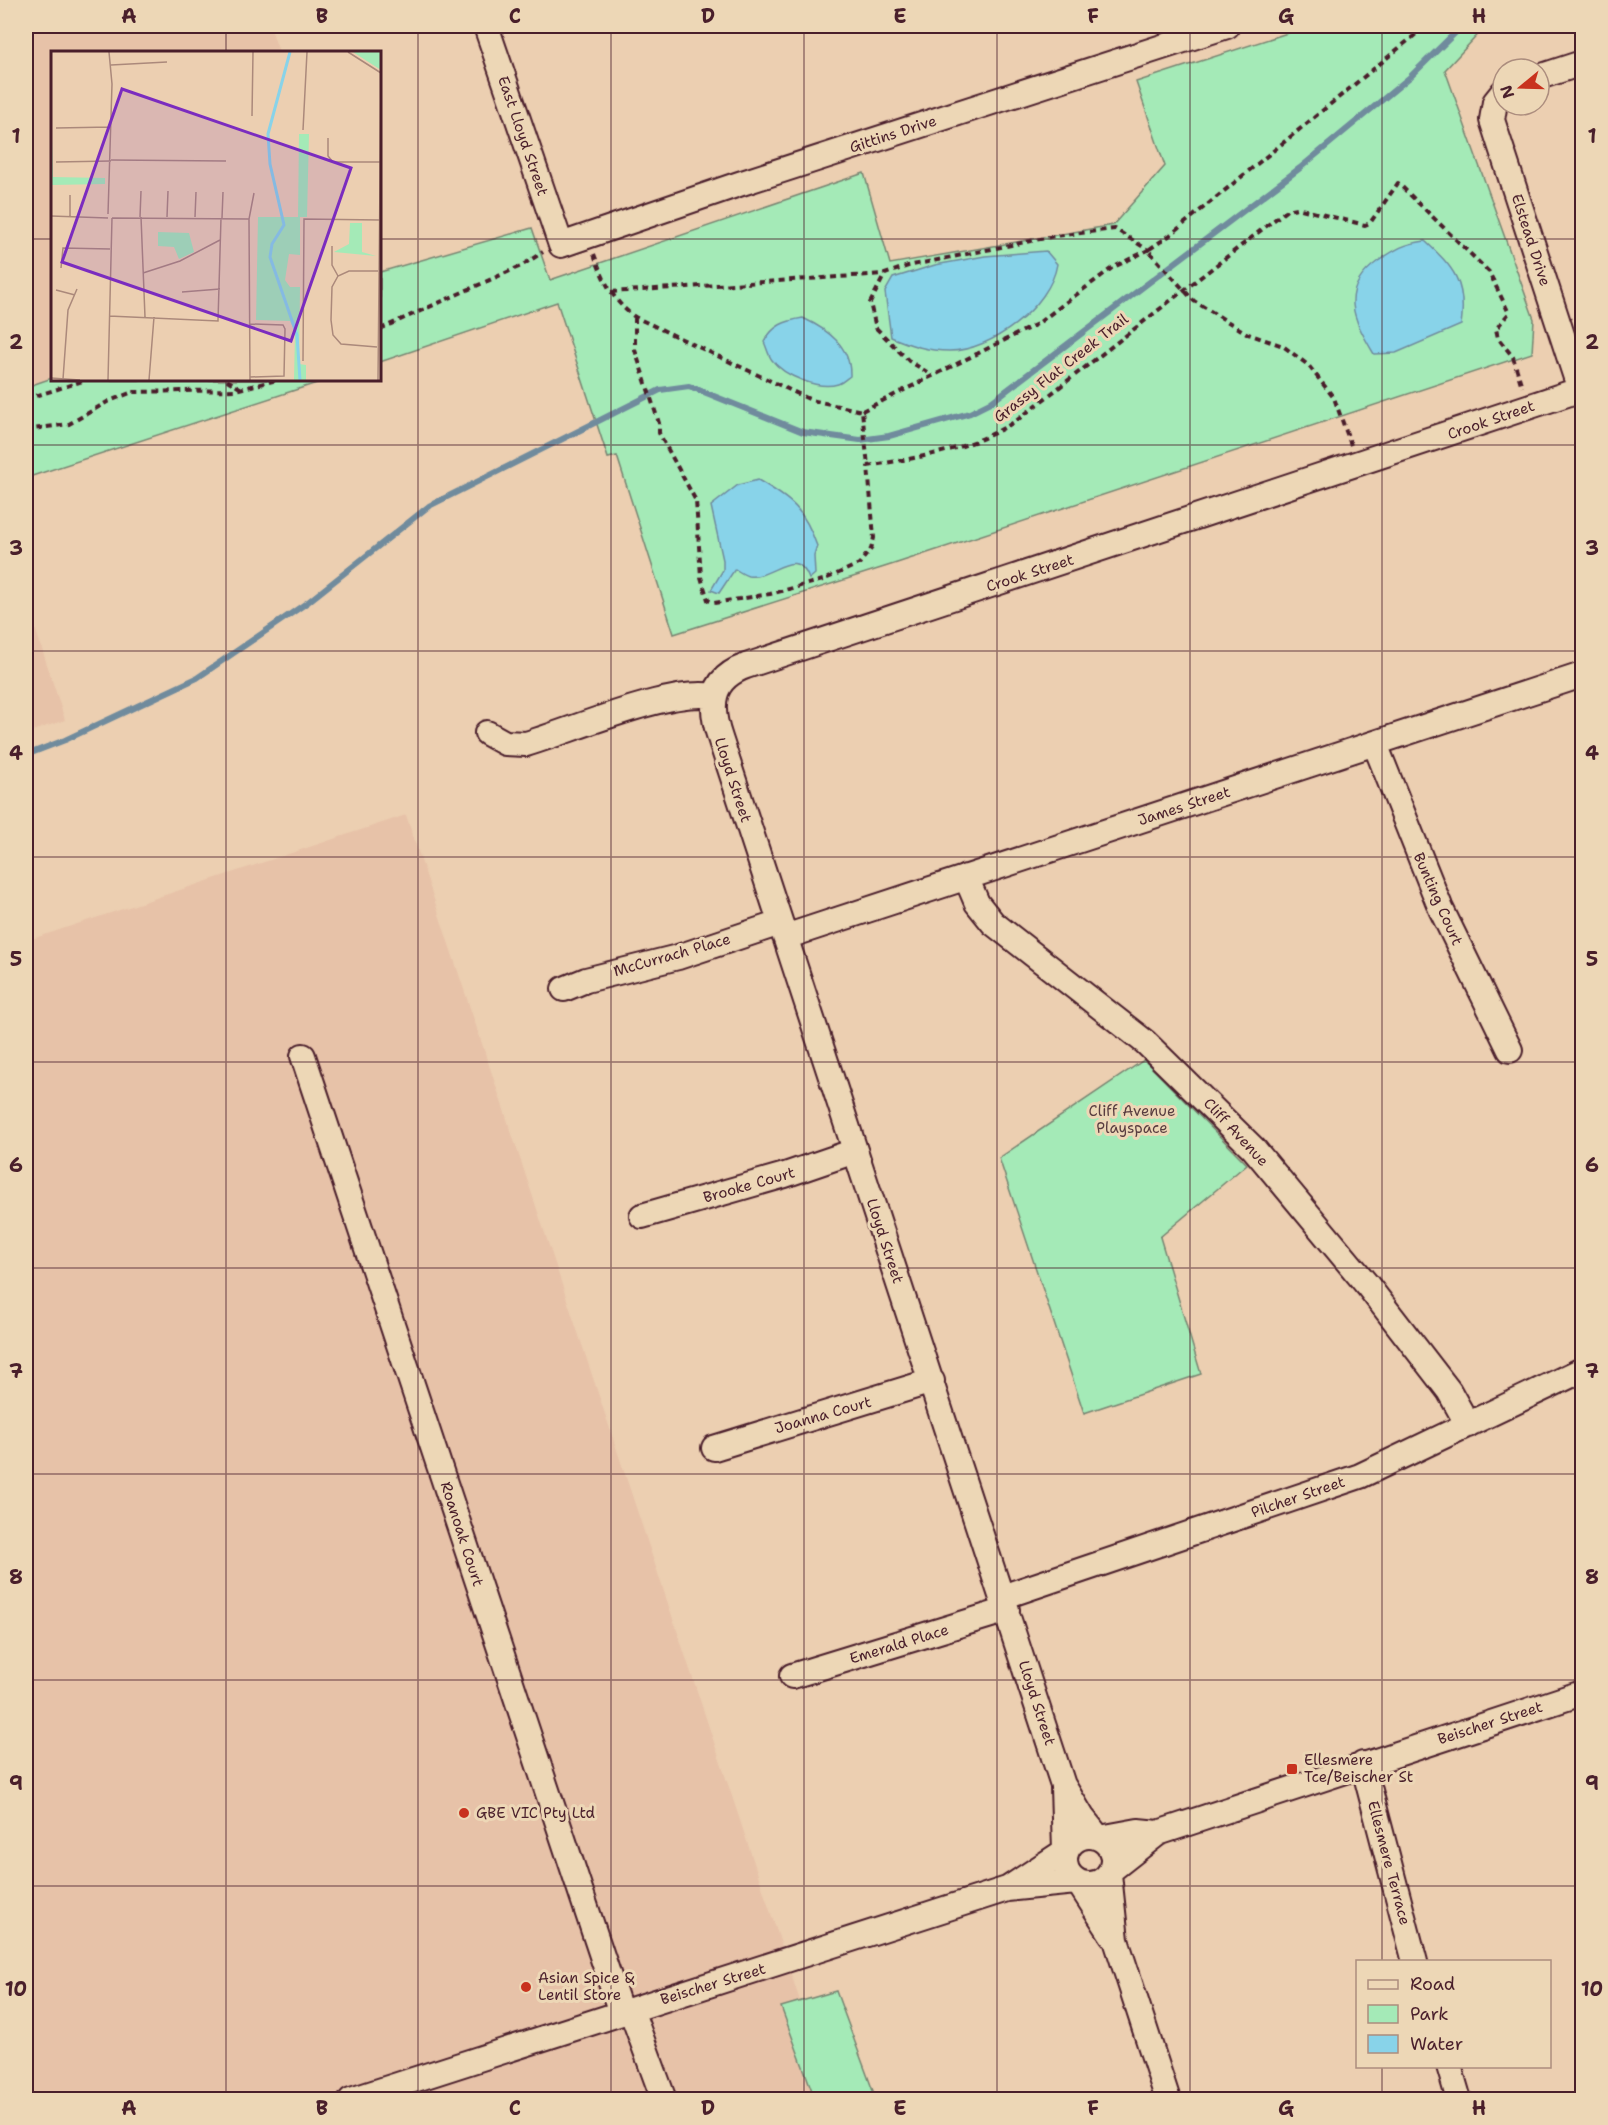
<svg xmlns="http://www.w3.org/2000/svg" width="1608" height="2125" font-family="'Shantell Sans',sans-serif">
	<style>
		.built { fill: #e7c2a8 }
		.green { fill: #a4eab7; stroke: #778471; stroke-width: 1.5 }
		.water { fill: #88d3e9; stroke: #6f8b9d; stroke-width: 1.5 }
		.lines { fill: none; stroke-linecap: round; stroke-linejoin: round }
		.stream { stroke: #6f8b9d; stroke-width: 6 }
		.minor-casing { stroke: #4a1f2b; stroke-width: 28 }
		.path { stroke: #4a1f2b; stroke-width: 4; stroke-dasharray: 6 4.5; stroke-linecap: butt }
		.minor { stroke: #edd7b6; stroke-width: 24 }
		.grid { fill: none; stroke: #4a1f2b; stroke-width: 1.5; stroke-opacity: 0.55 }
		.poi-dot { fill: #c8321e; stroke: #edd7b6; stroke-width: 2 }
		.labels { text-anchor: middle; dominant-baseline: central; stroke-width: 6; stroke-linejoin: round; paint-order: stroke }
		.street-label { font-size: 15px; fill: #4a1f2b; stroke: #edd7b6 }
		.park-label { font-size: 15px; fill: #583d40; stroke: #edd7b6 }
		.poi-label { font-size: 15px; fill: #4a1f2b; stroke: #edd7b6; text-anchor: start }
		.inset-river { fill: none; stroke: #88d3e9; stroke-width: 3 }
		.inset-road { fill: none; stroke: #ab897b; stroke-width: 1.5 }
		.view { fill: #7b2cbf; fill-opacity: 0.15; stroke: #7b2cbf; stroke-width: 3 }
		.inset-edge { fill: none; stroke: #4a1f2b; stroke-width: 3 }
		.neatline { fill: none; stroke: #4a1f2b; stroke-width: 2 }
		.grid-label { font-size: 20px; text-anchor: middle; font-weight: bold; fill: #4a1f2b }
	</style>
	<rect width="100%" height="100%" fill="#eccfb1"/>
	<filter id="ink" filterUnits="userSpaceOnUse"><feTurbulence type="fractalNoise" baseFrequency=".0167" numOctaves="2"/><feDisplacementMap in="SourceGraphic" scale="12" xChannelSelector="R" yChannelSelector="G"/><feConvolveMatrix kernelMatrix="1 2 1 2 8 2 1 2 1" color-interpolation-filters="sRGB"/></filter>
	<g filter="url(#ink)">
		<path class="built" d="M26 26H270L279 52H52V378L26 387Z
			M26 600 65 720 26 733Z
			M406 815 800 2001 836 1991 876 2099H26V941Z"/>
		<path class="green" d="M1309 26H1486L1445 70 1534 319 1532 353 897 563 674 634 617 456 608 458 557 302 380 362V272L532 228 550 280 864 173 890 264 1113 225 1165 166 1136 82Z
			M52 378V380H326L26 478V387Z
			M1144 1060 1247 1164 1160 1237 1201 1374 1084 1413 999 1158Z
			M836 1991 876 2099H815L781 2007Z"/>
		<path class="water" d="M1425 241C1454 268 1467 283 1461 325L1396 353 1374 354C1353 319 1338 290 1378 261 1396 249 1403 244 1425 241Z
			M1046 251 1057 264C1050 307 991 351 949 351 927 351 910 345 891 337L885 292 893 278 935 265 985 256Z
			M803 318C828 330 851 346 850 376 847 378 842 383 838 384 818 390 784 376 772 360 768 355 767 348 764 342 773 325 785 321 803 318Z
			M758 480C792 500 804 509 817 546L814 556 815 574 809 579C796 544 772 580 748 576 744 575 738 571 735 569L719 593 711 590 723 570V560L711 506 738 485Z"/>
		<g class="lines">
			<path class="stream" d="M26 755 65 740 197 678 308 602 429 506 660 390 689 386 803 432 860 440 889 436 970 413 990 403 1300 168 1410 77 1462 26"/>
			<g class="minor-casing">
				<path id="minor" d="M486 26 561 245 739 184 1227 26
					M1539 77 1582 63
					M1503 92 1495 102 1492 120 1580 390
					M487 733 505 743 526 744C573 730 669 688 713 696
					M1375 744 1441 909 1510 1050
					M966 877 977 903 993 923 1145 1042 1254 1149 1368 1286 1449 1391 1468 1425
					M785 937 1582 675
					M564 989 586 980 678 957 780 923
					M303 1056 621 2013
					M642 1216 785 1175 855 1151
					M714 1448 932 1381
					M1002 1597 1360 1476 1582 1370
					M792 1676 1007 1610
					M1363 1764 1415 1962
					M1063 1787 1065 1850
					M1065 1860a24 24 0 1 1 48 0a24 24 0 1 1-48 0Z
					M1098 1837 1082 1817 1063 1785 720 738C709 706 710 679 746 666L1582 389
					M1100 1838 1138 1831 1158 1833
					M1111 1870 1158 1833 1582 1693
					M1109 1874 1116 1940 1168 2100
					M1078 1882 1112 1935
					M1009 1888 1065 1851
					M631 2010 664 2100
					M1449 2066 1459 2100
					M351 2100 1007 1889 1076 1882"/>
			</g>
			<path class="path" d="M594 254C603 279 613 302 635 317L811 400 862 411 868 466C925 456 965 452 1016 421L1287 210 1297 208 1365 225 1370 223 1398 183 1489 272 1509 313 1496 329 1498 338 1513 357 1522 387
				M611 292 884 274
				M635 317V350L659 423V433L696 501 701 577 708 600 714 603 770 594 823 580 859 564 871 549 874 538 868 466
				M380 329 521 266 543 252
				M227 380 240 388
				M26 399 86 380
				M862 411 1037 324 1112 268 1148 250 1115 229 1055 236 908 266 885 274 870 303 876 328 909 361 932 375
				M26 430 69 424 109 401 133 392 235 390 277 380
				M1351 445 1334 398 1308 365 1283 346 1248 334 1194 301 1148 250 1169 236 1415 35 1423 26"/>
			<use href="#minor" class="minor"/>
		</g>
	</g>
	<path class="grid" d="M226 26V52M418 26V2100M611 26V2100M804 26V2100M997 26V2100M1190 26V2100M1382 26V1962M26 239H52M380 239H1582M226 380V2100M26 445H1582M26 651H1582M26 857H1582M26 1062H1582M26 1268H1582M26 1474H1582M26 1680H1582M26 1886H1582M1382 2066V2100"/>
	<g class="poi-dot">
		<rect x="1286" y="1763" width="12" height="12" rx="3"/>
		<circle cx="464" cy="1813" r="6"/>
		<circle cx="526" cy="1987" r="6"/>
	</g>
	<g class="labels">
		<g class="street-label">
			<text transform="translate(893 134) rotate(-18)">Gittins Drive</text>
			<text transform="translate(523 136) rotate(71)">East Lloyd Street</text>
			<text transform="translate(1531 240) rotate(72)">Elstead Drive</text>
			<text transform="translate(1061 368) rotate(-38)">Grassy Flat Creek Trail</text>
			<text transform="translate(1491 420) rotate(-19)">Crook Street</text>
			<text transform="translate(1030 573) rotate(-18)">Crook Street</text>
			<text transform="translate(733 780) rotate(72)">Lloyd Street</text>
			<text transform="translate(1184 806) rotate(-18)">James Street</text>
			<text transform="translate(1438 899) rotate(66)">Bunting Court</text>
			<text transform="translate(672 955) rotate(-16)">McCurrach Place</text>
			<text transform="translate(1236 1132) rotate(47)">Cliff Avenue</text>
			<text transform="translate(749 1185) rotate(-16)">Brooke Court</text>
			<text transform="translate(885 1241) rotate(72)">Lloyd Street</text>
			<text transform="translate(823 1415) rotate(-16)">Joanna Court</text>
			<text transform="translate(1298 1497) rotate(-19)">Pilcher Street</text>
			<text transform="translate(462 1534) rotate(72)">Roanoak Court</text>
			<text transform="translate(899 1644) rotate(-17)">Emerald Place</text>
			<text transform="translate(1037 1703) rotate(72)">Lloyd Street</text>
			<text transform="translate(1490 1723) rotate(-18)">Beischer Street</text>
			<text transform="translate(1389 1863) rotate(75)">Ellesmere Terrace</text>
			<text transform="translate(713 1984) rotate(-17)">Beischer Street</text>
		</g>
		<g class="park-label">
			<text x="1132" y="1111">Cliff Avenue<tspan x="1132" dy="17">Playspace</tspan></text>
		</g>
		<g class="poi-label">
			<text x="1304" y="1760">Ellesmere<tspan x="1304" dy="17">Tce/Beischer St</tspan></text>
			<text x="476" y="1813">GBE VIC Pty Ltd</text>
			<text x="538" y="1978">Asian Spice &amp;<tspan x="538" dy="17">Lentil Store</tspan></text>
		</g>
	</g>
	<g transform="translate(51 51)">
		<rect width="330" height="330" fill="#eccfb1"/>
		<path d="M302 1H330V19ZM0 52 2 126 54 127V133L1 134ZM248 83H258L256 166H249V204L238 203 234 229 239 236H249L248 313 255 314V329H243L244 281 239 270 205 269 207 166H247ZM299 172H311V201L325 205 283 201 298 193ZM107 181 138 182 143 201 128 208 123 196 107 195Z" fill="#a4eab7"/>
		<path class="inset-river" d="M239 1 217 83 219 113 233 174 221 193 219 206 246 284 249 329"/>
		<path class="inset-road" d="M297 1 330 22M60 14 116 11M201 65 202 1M5 77 60 76M252 79 256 1M277 87V105L282 111H329M60 109 175 110M5 111 60 110M57 163 61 33 58 1M0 165 57 167M19 165V144M89 166 90 140M90 166 94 266M116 166 117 140M144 166 145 141M61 167 198 168M171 167 172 141M281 195V214L287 225M10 217 12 197 59 198M92 222 129 210 169 189M5 239 24 244M131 241 169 238M58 265 167 270 170 167M326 296 290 293 282 284 280 269 281 236 287 225 298 220H327M252 310 253 168 329 169M199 326 233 325 234 278 232 274 199 273M0 327 29 329M12 328 17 259 26 238M57 329 61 167M98 329 103 266M199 329 198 168 203 142M327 329 330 26"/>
		<path class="view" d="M71 38 300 117 240 290 11 211Z"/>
		<rect width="330" height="330" class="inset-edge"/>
	</g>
	<rect width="1608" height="2125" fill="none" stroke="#edd7b6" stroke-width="66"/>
	<rect x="1356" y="1960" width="195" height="108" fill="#edd7b6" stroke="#ac8d7e" stroke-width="1.5"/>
	<rect x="1368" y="1980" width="30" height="9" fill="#edd7b6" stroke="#ac8d7e" stroke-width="1.5"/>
	<text x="1410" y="1990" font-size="18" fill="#4a1f2b">Road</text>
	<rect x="1368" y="2005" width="30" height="18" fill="#a4eab7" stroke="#ac8d7e" stroke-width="1.5"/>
	<text x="1410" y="2020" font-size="18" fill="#4a1f2b">Park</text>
	<rect x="1368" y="2035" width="30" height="18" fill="#88d3e9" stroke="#ac8d7e" stroke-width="1.5"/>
	<text x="1410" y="2050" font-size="18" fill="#4a1f2b">Water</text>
	<g transform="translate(1521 87) rotate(251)"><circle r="28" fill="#edd7b6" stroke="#ac8d7e" stroke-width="1.5"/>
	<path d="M0-4.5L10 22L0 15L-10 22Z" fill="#c8321e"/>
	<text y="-9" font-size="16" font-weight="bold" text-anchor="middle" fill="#4a1f2b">N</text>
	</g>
	<rect x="33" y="33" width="1542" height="2059" class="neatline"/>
	<g class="grid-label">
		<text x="129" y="23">A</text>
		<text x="322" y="23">B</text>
		<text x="515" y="23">C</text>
		<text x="708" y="23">D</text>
		<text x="900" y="23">E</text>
		<text x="1093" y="23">F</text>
		<text x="1286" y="23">G</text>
		<text x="1479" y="23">H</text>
		<text x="16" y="143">1</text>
		<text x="1592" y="143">1</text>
		<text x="16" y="349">2</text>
		<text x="1592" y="349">2</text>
		<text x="16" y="555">3</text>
		<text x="1592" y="555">3</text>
		<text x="16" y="760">4</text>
		<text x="1592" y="760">4</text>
		<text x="16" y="966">5</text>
		<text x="1592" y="966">5</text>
		<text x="16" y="1172">6</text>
		<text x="1592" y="1172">6</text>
		<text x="16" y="1378">7</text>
		<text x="1592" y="1378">7</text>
		<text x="16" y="1584">8</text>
		<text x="1592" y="1584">8</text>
		<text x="16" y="1790">9</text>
		<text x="1592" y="1790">9</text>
		<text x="16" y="1996">10</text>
		<text x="1592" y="1996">10</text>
		<text x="129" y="2115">A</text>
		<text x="322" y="2115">B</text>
		<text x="515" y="2115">C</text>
		<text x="708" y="2115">D</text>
		<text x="900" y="2115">E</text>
		<text x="1093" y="2115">F</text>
		<text x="1286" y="2115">G</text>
		<text x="1479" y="2115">H</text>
	</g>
</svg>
